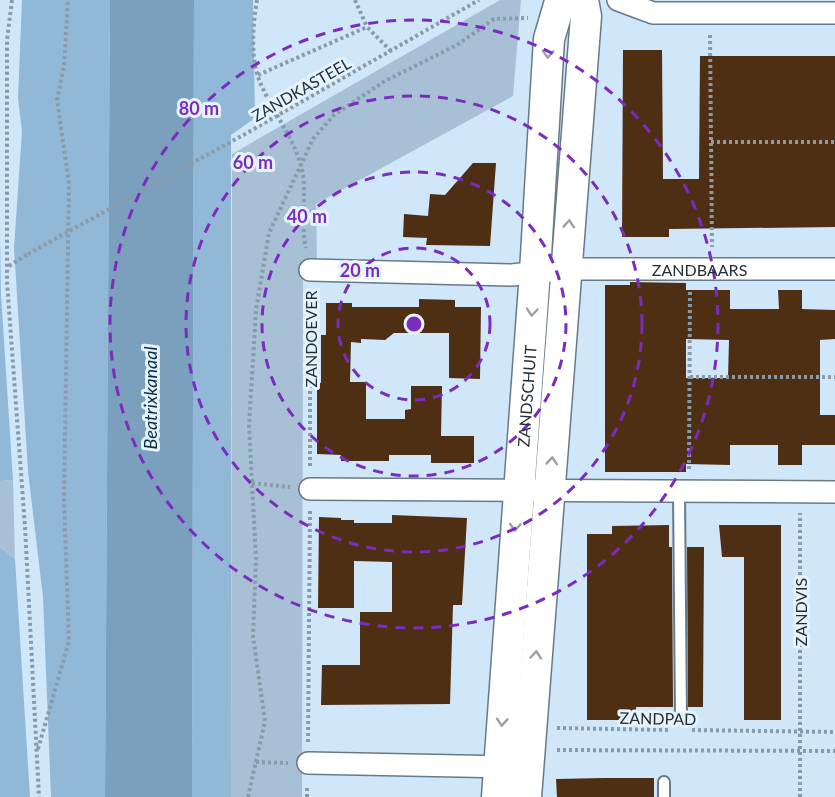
<svg xmlns="http://www.w3.org/2000/svg" width="835" height="797" font-family="Lato,sans-serif">
	<style>
		.green { fill: #a7c0d5 }
		.forest { fill: #92b8d7 }
		.water { fill: #7ba0be }
		.building { fill: #4e2f14; fill-rule: evenodd }
		.lines { fill: none; stroke-linecap: round; stroke-linejoin: round }
		.lane-casing { stroke: #667a8b; stroke-width: 14 }
		.street-casing { stroke: #667a8b; stroke-width: 24 }
		.secondary-casing { stroke: #667a8b; stroke-width: 33 }
		.path { stroke: #899aa8; stroke-width: 4; stroke-dasharray: 3 3; stroke-linecap: butt }
		.lane { stroke: #fff; stroke-width: 10 }
		.street { stroke: #fff; stroke-width: 21 }
		.secondary { stroke: #fff; stroke-width: 30 }
		.path-bridge { stroke: #899aa8; stroke-width: 4; stroke-dasharray: 3 3; stroke-linecap: butt }
		.oneway { stroke: #9da1a4 }
		.ring { fill: none; stroke: #7b2cbf; stroke-width: 3; stroke-dasharray: 10 8 }
		.labels { text-anchor: middle; dominant-baseline: central; stroke-width: 6; stroke-linejoin: round; paint-order: stroke }
		.street-label { font-size: 16px; fill: #262e35; stroke: #e5f3fe }
		.water-label { font-size: 18px; font-style: italic; fill: #0d2c42; stroke: #e5f3fe }
		.centre { fill: #7b2cbf; stroke: #e5f3fe; stroke-width: 3 }
		.ring-label { font-size: 18px; text-anchor: middle; font-weight: bold; fill: #7b2cbf; stroke: #e5f3fe; stroke-width: 6; stroke-linejoin: round; paint-order: stroke }
	</style>
	<rect width="100%" height="100%" fill="#d0e7fa"/>
	<path class="green" d="M500 0H521L513 96 316 204 317 261 303 260 302 797H231L232 154Z
		M13 480 15 559 0 547V481Z"/>
	<path class="forest" d="M22 0H110L105 797H51L43 597 28 471 14 248 22 131 18 99Z
		M194 0H253L255 118 231 135V797H192Z
		M0 232 1 295 13 480 0 481Z
		M0 547 15 559 30 797H0Z"/>
	<path class="water" d="M110 0H194L192 797H105Z"/>
	<path class="building" d="M623 50H662L663 179H699L700 56H835V227L669 229V237H622Z
		M473 163H496L490 246 426 245 427 238 403 237 404 214 428 216 430 194 445 195Z
		M630 282 686 283V290H730V309H779L778 290H802V309L835 310V339L820 340V415H835V445H802V465H778V445H730V465L686 464V472H605V285H630ZM686 339 729 340 728 378H686Z
		M419 299 455 300V307H481L480 379 449 378V333H394L385 340 361 339V343L351 342 350 382H366V419H405V410L411 409V386H442L441 436H474V463H431V455H389V461H341V455L317 454V382L321 383V335H326V303H352V307H419Z
		M392 515 467 518 462 605H453L450 704 321 705 322 665H360V612H392V562L354 561V608H318L319 517 341 518V520H354V523H392Z
		M669 525V547H672L673 707H636V720H587V534H612V526Z
		M719 525H781V720H744V557H722Z
		M687 547H704L703 707H688Z
		M604 778H654V797H557L556 779Z"/>
	<g class="lines">
		<g class="lane-casing">
			<path id="lane" d="M679 492 681 718
				M664 797V782"/>
		</g>
		<g class="street-casing">
			<g id="street">
				<path d="M618 0 653 13H835"/>
				<path id="s1" d="M310 270 512 275 565 269H835"/>
				<path d="M310 489 835 492"/>
				<path d="M308 763 512 767"/>
			</g>
		</g>
		<g class="secondary-casing">
			<g id="secondary">
				<path id="s2" d="M497 797 535 272 549 39 559 5 565 0"/>
				<path d="M526 797 586 16 583 0"/>
			</g>
		</g>
		<path class="path" d="M12 0 7 40V282L25 527 39 797
			M257 0C253 24 250 59 260 82 272 111 292 135 301 165 308 191 300 221 306 248
			M355 0 367 27
			M710 35 712 247
			M258 75 367 27 391 51
			M254 129 479 0
			M711 142H835
			M9 266 28 254
			M690 377H835
			M310 466V291
			M689 469 690 290
			M252 483 290 487
			M557 728 669 730
			M692 730 835 732
			M308 742 310 510
			M38 749 69 641 64 499 69 183 57 100 64 66 68 0
			M557 750 835 751
			M256 762 288 763
			M248 797 265 721 253 636 256 559 249 426 256 310 269 233 313 139 334 115 385 81 457 45 494 19 528 18
			M307 797V786
			M800 797V513"/>
		<use href="#lane" class="lane"/>
		<use href="#street" class="street"/>
		<use href="#secondary" class="secondary"/>
		<path class="path-bridge" d="M28 254 254 129"/>
	</g>
	<defs><path id="oneway-chevron" d="M-2-3.5L2.5 0L-2 3.5" fill="none" stroke-width="1.6" stroke-linecap="round" stroke-linejoin="round" transform="scale(1.5)"/></defs>
	<g class="oneway">
		<use href="#oneway-chevron" transform="translate(548 54) rotate(93)"/>
		<use href="#oneway-chevron" transform="translate(569 224) rotate(-86)"/>
		<use href="#oneway-chevron" transform="translate(532 312) rotate(95)"/>
		<use href="#oneway-chevron" transform="translate(552 461) rotate(-86)"/>
		<use href="#oneway-chevron" transform="translate(515 527) rotate(94)"/>
		<use href="#oneway-chevron" transform="translate(536 655) rotate(-85)"/>
		<use href="#oneway-chevron" transform="translate(502 722) rotate(94)"/>
	</g>
	<g class="ring">
		<circle cx="414" cy="324" r="76"/>
		<circle cx="414" cy="324" r="152"/>
		<circle cx="414" cy="324" r="228"/>
		<circle cx="414" cy="324" r="304"/>
	</g>
	<g class="labels">
		<g class="street-label">
			<text transform="translate(301 89) rotate(-30)">ZANDKASTEEL</text>
			<text stroke="none"><textPath href="#s1" startOffset="390">ZANDBAARS</textPath></text>
			<text transform="translate(310 339) rotate(-90)">ZANDOEVER</text>
			<text stroke="none"><textPath href="#s2" startOffset="402">ZANDSCHUIT</textPath></text>
			<text transform="translate(800 612) rotate(-90)">ZANDVIS</text>
			<text transform="translate(658 718) rotate(1)">ZANDPAD</text>
		</g>
		<g class="water-label">
			<text transform="translate(150 398) rotate(-90)">Beatrixkanaal</text>
		</g>
	</g>
	<circle cx="414" cy="324" r="9" class="centre"/>
	<g class="ring-label">
		<text x="199" y="115">80 m</text>
		<text x="253" y="169">60 m</text>
		<text x="307" y="223">40 m</text>
		<text x="360" y="277">20 m</text>
	</g>
</svg>
